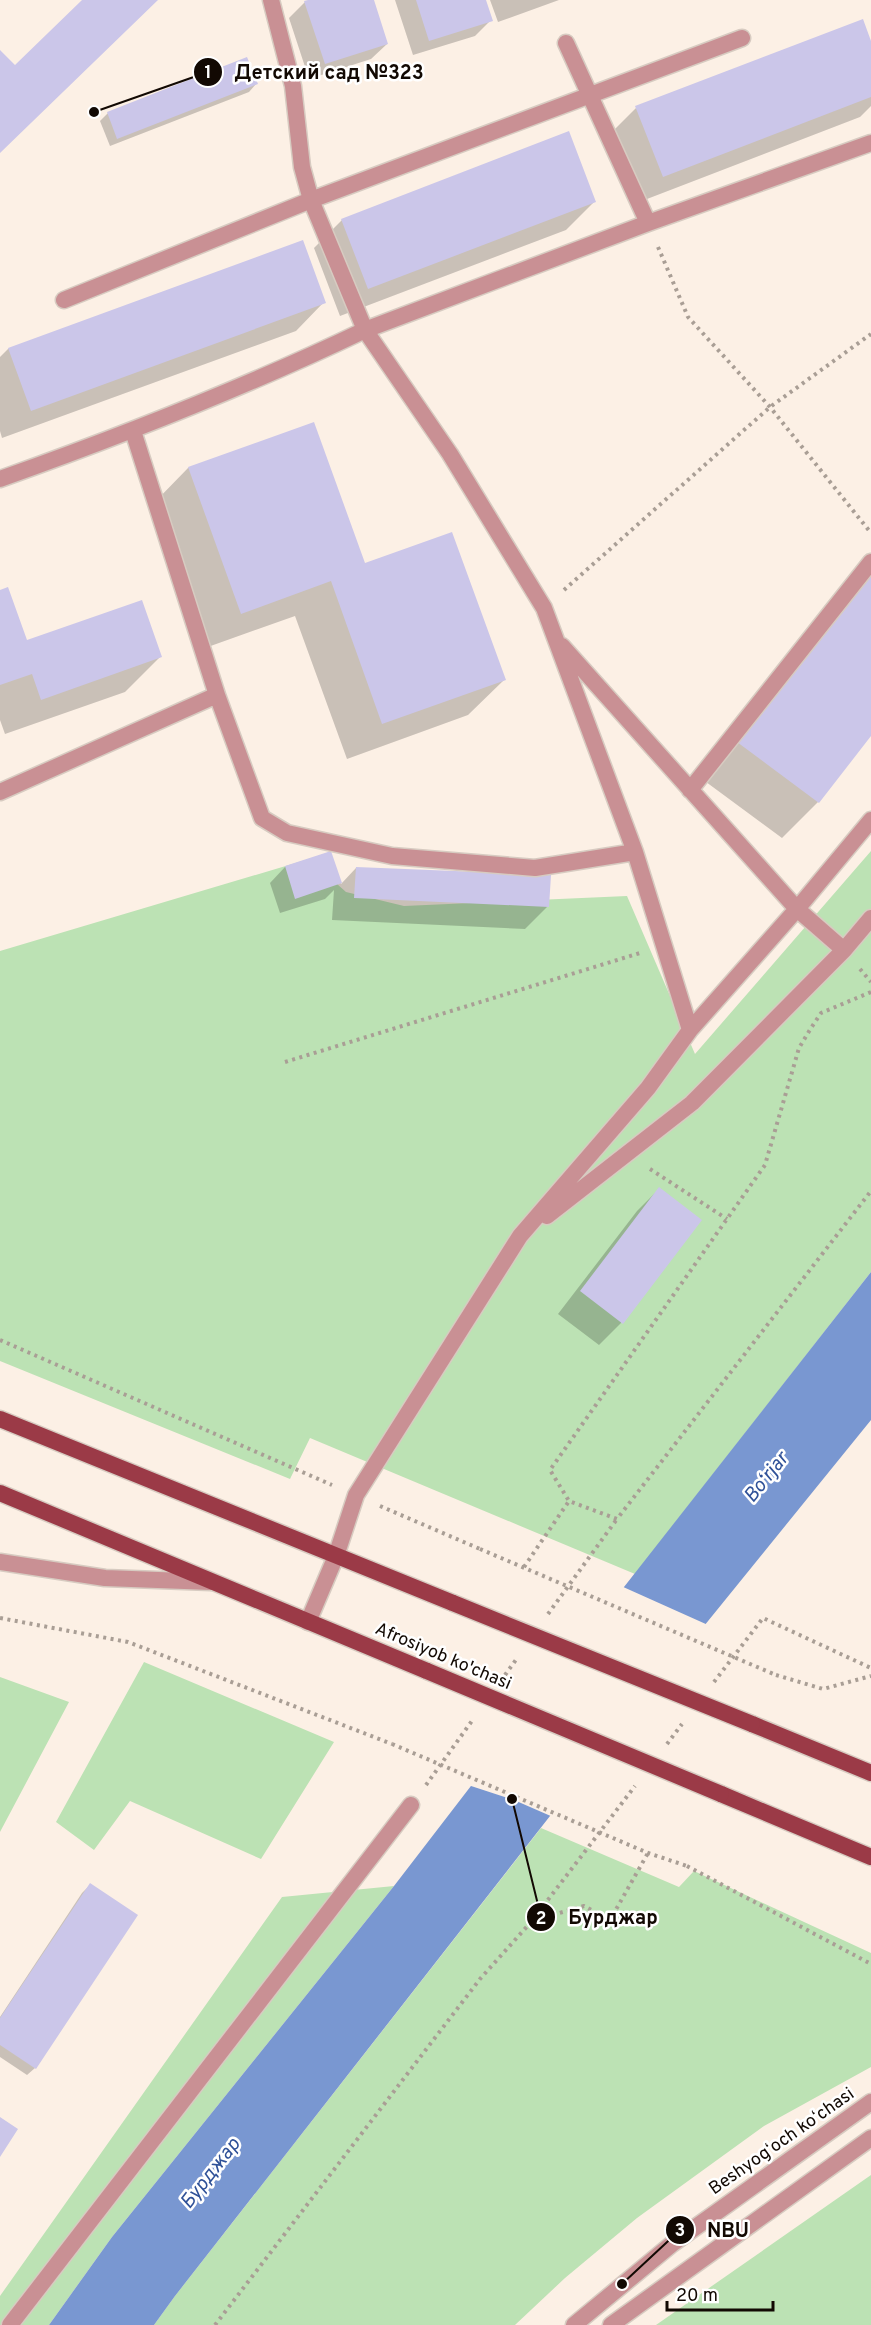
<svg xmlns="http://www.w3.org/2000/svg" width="871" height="2325" font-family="Overpass,sans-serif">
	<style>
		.green { fill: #bce2b4 }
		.water { fill: #7997d1 }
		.pier { fill: #fcf0e5 }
		.shadow { fill: #0003 }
		.building { fill: #cbc6e9 }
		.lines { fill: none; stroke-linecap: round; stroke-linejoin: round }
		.service-casing { stroke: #d7cbc1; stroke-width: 19 }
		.pedestrian-casing { stroke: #d7cbc1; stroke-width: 19 }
		.tertiary-casing { stroke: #d7cbc1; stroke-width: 19 }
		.primary-casing { stroke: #d7cbc1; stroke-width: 19 }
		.path { stroke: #a99e95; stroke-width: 4; stroke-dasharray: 3 4.5; stroke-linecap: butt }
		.service { stroke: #c99094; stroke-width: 16 }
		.pedestrian { stroke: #c99094; stroke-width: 16 }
		.tertiary { stroke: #c99094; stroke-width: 16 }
		.primary { stroke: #9b3a47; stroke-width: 16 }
		.primary-bridge-casing { stroke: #d7cbc1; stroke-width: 19; stroke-linecap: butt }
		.path-bridge { stroke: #a99e95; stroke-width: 4; stroke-dasharray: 3 4.5; stroke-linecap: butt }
		.primary-bridge { stroke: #9b3a47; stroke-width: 16 }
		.labels { text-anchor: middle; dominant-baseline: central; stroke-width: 5; stroke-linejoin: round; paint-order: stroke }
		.street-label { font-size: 18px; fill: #120903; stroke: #fff }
		.water-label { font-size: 20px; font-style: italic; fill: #2f5198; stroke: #fff }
		.leader { fill: none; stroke: #120903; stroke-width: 2 }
		.callout-dot { fill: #120903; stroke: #fff; stroke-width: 2 }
		.mark-label { font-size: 18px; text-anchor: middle; font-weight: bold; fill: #fff }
		.callout-label { font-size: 20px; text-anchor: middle; font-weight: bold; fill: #120903; stroke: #fff; stroke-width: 5; stroke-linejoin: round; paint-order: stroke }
	</style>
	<rect width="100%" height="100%" fill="#fcf0e5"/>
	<path class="green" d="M871 851V1272L635 1574 310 1438 290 1479 0 1361V951L309 859 346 892 404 906 627 896 695 1054Z
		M144 1662 334 1742 261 1859 130 1801 94 1850 56 1822Z
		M0 1677 69 1702 0 1832Z
		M541 1828 679 1887 694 1871 871 1953V2067L764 2126 637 2218 565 2278 515 2325H154L175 2296Z
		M394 1886 112 2237 49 2325H0V2296L282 1897Z
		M871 2175V2325H656Z"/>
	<path class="water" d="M871 1272V1420L550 1816 175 2296 154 2325H49L112 2237 394 1886 624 1587Z"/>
	<path class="pier" d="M621 1586 708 1625 553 1817 514 1800 468 1785Z"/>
	<path class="shadow" d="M313 0H373L387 44 371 59 309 79 289 18 305 2Z
		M395 0H484L491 20 475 36 413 55Z
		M490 0H559L498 22Z
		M871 45V106L860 117 634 204 608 136 636 108Z
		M256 84 249 92 110 146 100 121 108 113Z
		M594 202 566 230 340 316 314 248 342 220Z
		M302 242 324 302 296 331 2 438 0 431V357L8 349Z
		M313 424 364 565 504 680 468 715 347 759 295 616 205 648 153 504 188 468Z
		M871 568V734L818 802 782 838 702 779Z
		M0 592 27 642 161 656 125 692 5 734 0 720Z
		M330 852 341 884 356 868 548 906 525 929 332 920 334 890 325 899 280 913 270 883 285 867Z
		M659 1189 621 1323 599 1345 558 1314 637 1211Z
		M90 1885 35 2068 27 2075 0 2057V2017L82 1893Z"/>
	<path class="building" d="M82 0H158L0 153V50L15 65Z
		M308 0H374L388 44 325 64 304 1Z
		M416 0H486L493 21 429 41Z
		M863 19 871 41V97L663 177 635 106Z
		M247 57 258 84 117 139 107 112Z
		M569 131 596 202 368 289 341 219Z
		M303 240 326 303 31 411 8 348Z
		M314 422 365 563 452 532 506 680 382 724 331 581 241 614 188 467Z
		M871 575V736L819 803 737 742Z
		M8 587 27 640 142 600 162 657 41 700 32 674 0 685V590Z
		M331 851 342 883 295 899 285 866Z
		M356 867 551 875 549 907 354 898Z
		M659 1187 702 1220 623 1324 580 1291Z
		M90 1883 138 1915 36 2069 0 2045V2018Z
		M0 2117 18 2129 0 2157Z"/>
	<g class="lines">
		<g class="service-casing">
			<path id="service" d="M271 0 293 86 302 167 311 200 365 330 648 223 871 143
				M566 43 648 223
				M64 300 311 200 742 38
				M0 479C124 435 246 387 365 330L450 454 544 608 635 852 690 1030 648 1088 520 1236 356 1495 336 1556 308 1622
				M562 646 797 909 844 950
				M217 695 262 818 287 833 392 856 535 868 635 852
				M690 790 871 562
				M0 792 217 695 133 431
				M690 1030 797 909 871 820
				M547 1216 692 1103 844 950 871 918
				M0 1562 105 1578 211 1582"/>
		</g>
		<g class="pedestrian-casing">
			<path id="pedestrian" d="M10 2325 411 1805"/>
		</g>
		<g class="tertiary-casing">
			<path id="tertiary" d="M574 2325 672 2244 871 2102
				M611 2325 871 2138"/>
		</g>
		<g class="primary-casing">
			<path id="primary" d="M0 1419 453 1603
				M0 1493 427 1671
				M752 1724 871 1773
				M721 1794 871 1857"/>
		</g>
		<path class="path" d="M658 247 688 317 770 407 871 533
			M564 590 770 407 871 334
			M860 969 871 982
			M871 992 821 1013 811 1028 799 1048 765 1165 550 1470 569 1501 617 1519 871 1191
			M285 1062 640 953
			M650 1169 727 1219
			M0 1340 332 1485
			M380 1506 480 1549
			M524 1567 569 1501
			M548 1614 617 1519
			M0 1618 128 1642 392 1744
			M505 1675 518 1657
			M776 1675 823 1689 871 1676
			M714 1682 763 1618 871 1668
			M667 1744 682 1724
			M426 1785 474 1718
			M687 1866 871 1964
			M531 1921 584 1906 610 1920 648 1853
			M215 2325 480 1979 531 1922 635 1786"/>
		<use href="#service" class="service"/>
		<use href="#pedestrian" class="pedestrian"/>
		<use href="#tertiary" class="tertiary"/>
		<use href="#primary" class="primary"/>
		<g class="primary-bridge-casing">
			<path id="primary-bridge" d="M453 1603 752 1724
				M427 1671 721 1794"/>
		</g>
		<path class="path-bridge" d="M480 1549 776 1675
			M392 1744 648 1853 687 1866"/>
		<use href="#primary-bridge" class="primary-bridge"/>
	</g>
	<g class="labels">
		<g class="street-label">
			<text transform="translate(443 1657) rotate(23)">Afrosiyob ko'chasi</text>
			<text transform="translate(782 2142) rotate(-35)">Beshyogʻoch koʻchasi</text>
		</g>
		<g class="water-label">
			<text transform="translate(767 1478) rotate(-51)">Bo‘rjar</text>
			<text transform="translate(211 2174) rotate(-52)">Бурджар</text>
		</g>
	</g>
	<path class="leader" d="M94 112L208 72M512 1799L541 1917M622 2284L680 2230"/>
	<g class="callout-dot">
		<circle cx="94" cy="112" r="6"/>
		<circle cx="512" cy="1799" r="6"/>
		<circle cx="622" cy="2284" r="6"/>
		<circle cx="208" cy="72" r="15"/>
		<circle cx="541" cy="1917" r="15"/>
		<circle cx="680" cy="2230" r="15"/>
	</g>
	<g class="mark-label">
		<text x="208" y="78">1</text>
		<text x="541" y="1924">2</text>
		<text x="680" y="2236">3</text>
	</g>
	<g class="callout-label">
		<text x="329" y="79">Детский сад №323</text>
		<text x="613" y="1924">Бурджар</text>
		<text x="728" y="2237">NBU</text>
	</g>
	<path d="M667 2301v9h106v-9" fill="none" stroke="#120903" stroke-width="3"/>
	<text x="676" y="2301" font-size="18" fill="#120903" stroke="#ffffff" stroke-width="4.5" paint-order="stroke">20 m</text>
</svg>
